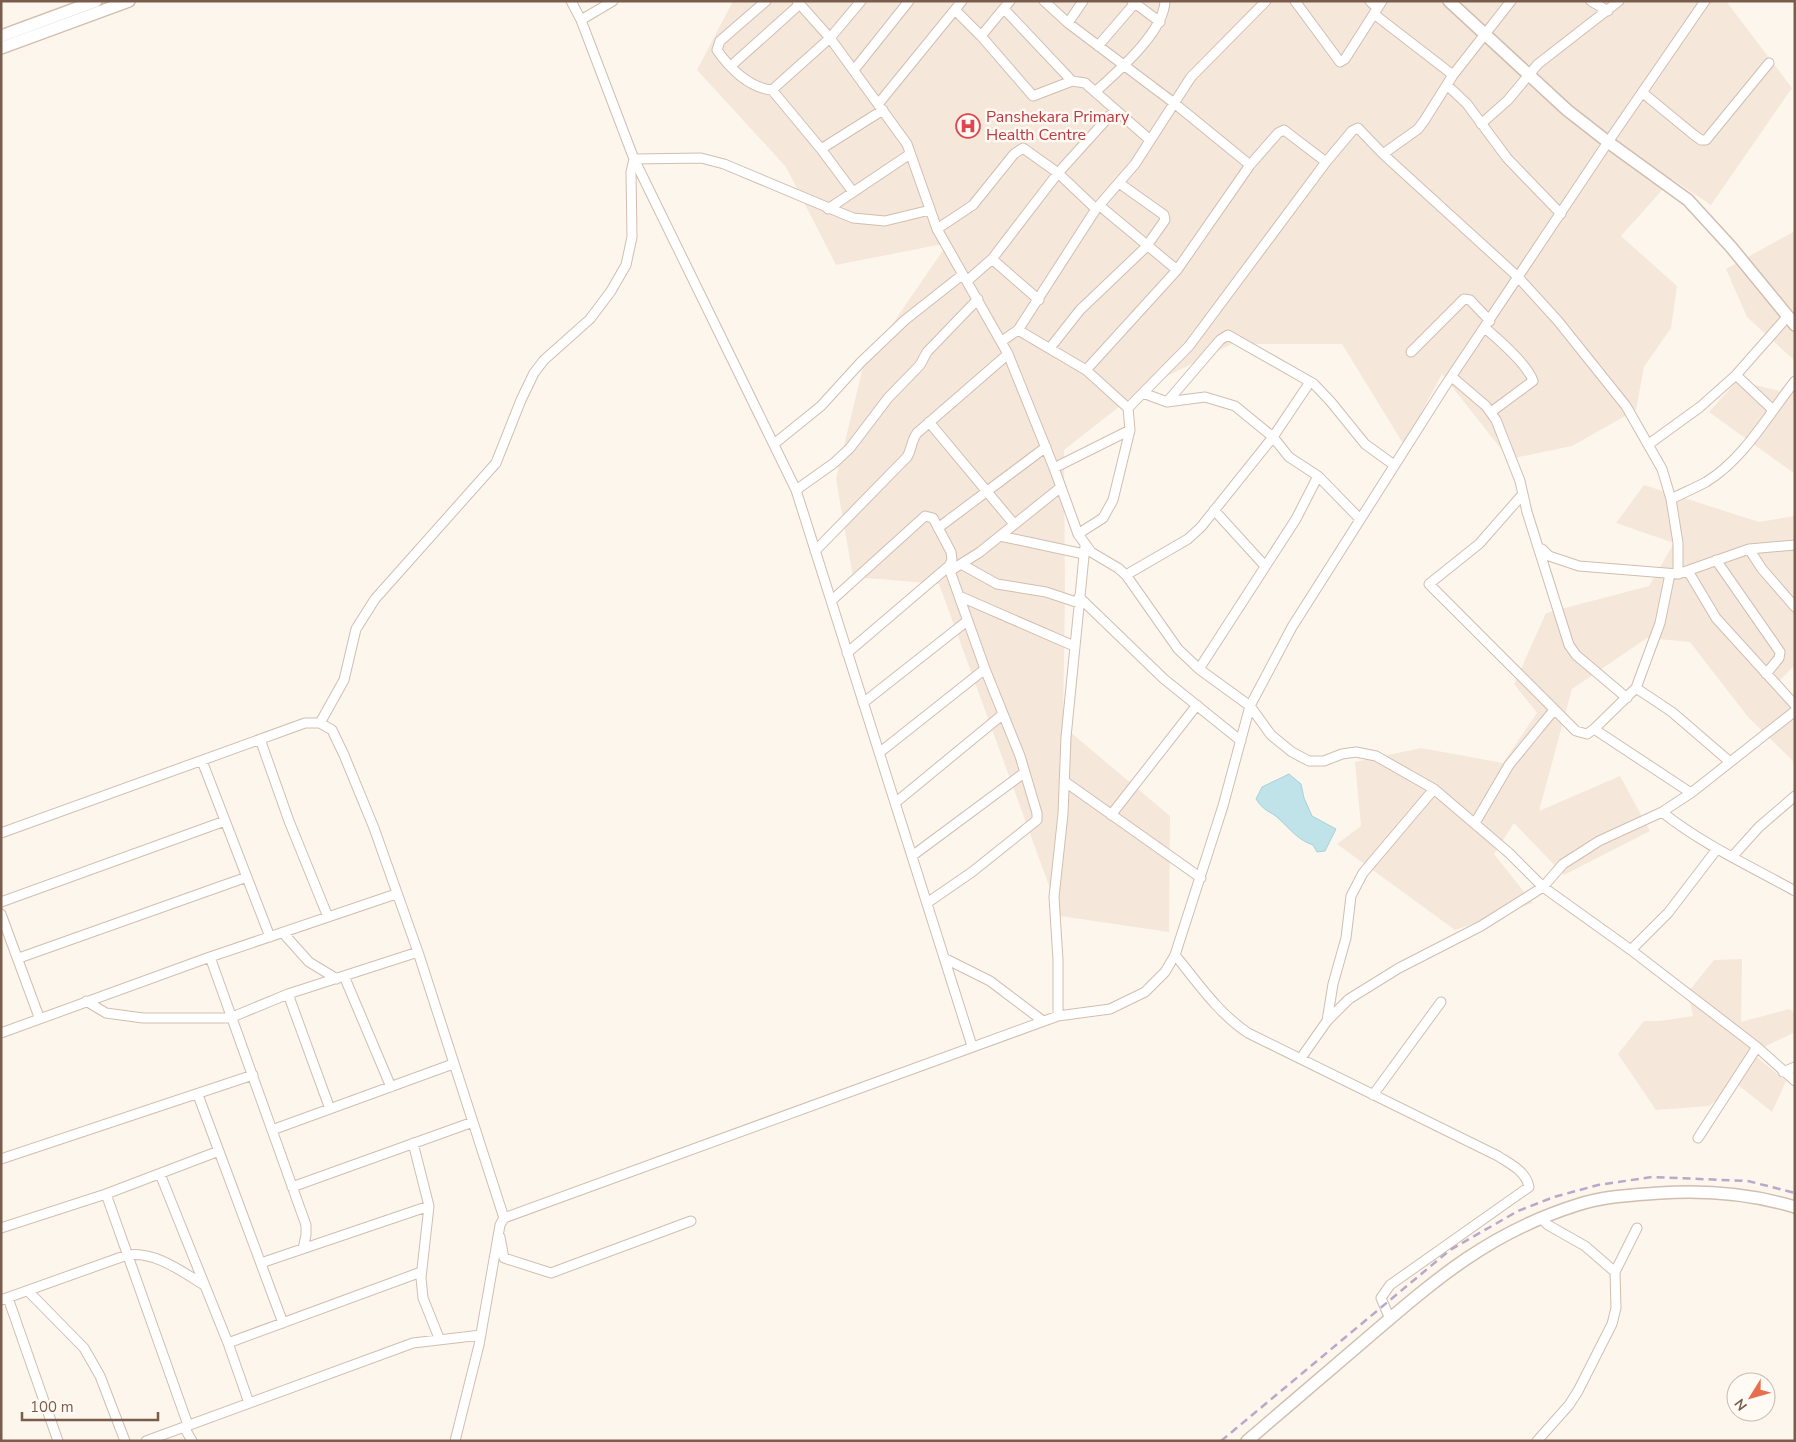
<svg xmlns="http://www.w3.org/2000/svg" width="1796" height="1442" font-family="'Nunito Sans',sans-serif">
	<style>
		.residential { fill: #f5e8da }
		.water { fill: #bfe3e8; stroke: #a5d3da }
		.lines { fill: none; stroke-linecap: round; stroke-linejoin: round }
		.minor-casing { stroke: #d1beb0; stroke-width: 11 }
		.tertiary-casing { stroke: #d1beb0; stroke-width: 14 }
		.minor { stroke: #fff; stroke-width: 9 }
		.tertiary { stroke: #fff; stroke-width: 11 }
		.rail { stroke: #b9a8c9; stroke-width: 2.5; stroke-dasharray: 8 5; stroke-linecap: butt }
		.labels { text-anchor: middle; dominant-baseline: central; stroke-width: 5; stroke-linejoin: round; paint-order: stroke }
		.health-label { font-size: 16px; fill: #be3a42; stroke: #fffaf3; text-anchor: start }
	</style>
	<rect width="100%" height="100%" fill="#fdf6ec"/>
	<path class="residential" d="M733 1H1726L1792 88 1711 205 1672 179 1621 236 1677 286 1671 328 1644 367 1636 410 1572 446 1509 459 1442 374 1404 445 1342 344H1232L1143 388 1064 450 1065 595 1063 726 1170 816 1169 932 1060 916 939 584 853 577 836 479 863 367 948 243 836 265 786 167 697 70Z
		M1795 231V361L1747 317 1726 269Z
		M1795 378V474L1709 412 1737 381 1780 391Z
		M1644 485 1759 522 1795 516V665L1774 686 1795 709V763L1748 717 1690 642 1647 638 1572 689 1539 811 1620 776 1650 831 1564 875 1514 823 1494 854 1533 903 1455 930 1337 844 1361 826 1355 762 1421 748 1503 763 1537 713 1514 684 1546 613 1649 586 1674 543 1616 523Z
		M1742 959 1741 1022 1789 1009 1795 1013V1032L1752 1053 1786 1081 1772 1112 1737 1084 1709 1106 1656 1110 1618 1054 1644 1021H1660L1693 1016 1688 992 1714 960Z"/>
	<path class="water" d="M1289 774 1301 784 1304 798 1312 816 1336 829 1325 851 1317 852 1313 845C1299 841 1289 828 1279 819 1270 810 1265 813 1256 799L1262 787Z"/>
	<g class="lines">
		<g class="minor-casing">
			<path id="minor" d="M571 1 581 20 634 159 796 490 972 1046
				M766 1 720 41 717 50C730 69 750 88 772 90L830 38 861 1
				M797 1 830 38 907 144 937 229 1008 354 1054 468 1078 534 1091 552 1118 568 1126 575 1178 649 1199 669 1250 706 1271 735 1292 752 1309 761H1324L1342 754 1356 752 1376 756 1434 789 1509 853 1543 887 1631 950 1757 1047 1795 1081
				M1044 1 1068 23 1174 103 1250 165
				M1132 1 1160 22
				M1295 1 1340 62 1345 59 1382 1
				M1370 1 1377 8
				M1591 1 1608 11
				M955 10 981 36 1033 96 1072 81
				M1005 10 1072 81 1085 83 1150 140
				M1374 14 1453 75
				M581 20 613 1
				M1068 23 1083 1
				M981 36 1010 1
				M1098 46 1135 3
				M732 65 800 4
				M854 70 909 1
				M1447 85 1467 104 1507 158 1561 214
				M772 90 821 149 853 192
				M1095 92C1117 72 1164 32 1165 1
				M1643 93 1694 135 1701 140H1706L1769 63
				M879 103 962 1
				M1481 124 1508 100 1538 64 1619 1
				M821 149 883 110
				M1383 154 1418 129 1424 121 1453 75 1511 1
				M1100 206 1177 270
				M828 209 910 154
				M937 229 973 205 1014 154 1023 148 1058 173 1096 209
				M992 259 1039 300
				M967 281 992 259 1058 173 1115 110
				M1485 328C1498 339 1528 365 1533 381L1491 412
				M1018 330 1086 370 1128 408 1130 430 1113 500 1103 518 1078 534
				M1002 341 1018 330 1096 209 1135 164 1191 77 1266 1
				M1050 348 1080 310 1146 247 1165 220 1164 215 1119 183
				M1411 352 1464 299 1470 300 1490 321
				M1086 370 1177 270 1250 165 1278 133 1284 130 1326 162
				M1736 375 1773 410
				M1452 377 1486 406 1496 420 1520 481 1527 512 1569 645 1576 655 1627 698
				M1143 393 1167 402 1205 397 1235 406 1273 437 1289 457 1318 476 1360 519
				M1167 402 1220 340 1228 335 1314 384 1331 402 1365 444 1394 465
				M1128 408 1189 346 1326 162 1352 131 1358 128 1383 154 1518 277 1558 321 1626 406 1662 469 1671 499 1678 543V574
				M929 422 1014 524
				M774 444 821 406 861 362 905 320 962 275
				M1649 444 1700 407 1736 375 1788 316
				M1054 468 1130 430
				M796 490 834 463 850 448 888 398 920 365 927 352 978 299
				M1523 494 1479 544 1429 584 1576 731 1587 734 1594 729 1636 688 1660 623 1670 574
				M1671 499C1683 493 1695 488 1706 482 1744 459 1768 415 1795 381
				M1214 510 1265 566
				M938 528 1046 447
				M1000 536 1084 554
				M1542 549 1549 556 1579 566 1678 574 1749 549 1795 545
				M1749 549 1762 569 1795 607
				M815 551 907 457C912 449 911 441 917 433L1008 354
				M1716 560 1780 652 1779 658 1766 674
				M961 564 997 584 1046 592 1079 603
				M950 571 980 552 1061 487
				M1688 571 1716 618 1795 705
				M1126 575 1188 539 1201 527 1273 437 1310 382
				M959 596 1074 646
				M1079 597 1164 679 1241 741
				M831 601 925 516 933 518 951 552 952 560 949 566 950 571 985 669 1020 756 1037 813V820L972 872 927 903
				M847 653 949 566
				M1199 669 1296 519 1318 476
				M1636 688 1672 712 1730 762
				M863 703 967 621
				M320 723 344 680 356 629 375 599 496 463 521 400 534 373 544 360 590 319 611 291 626 265 632 237 631 172 634 159 701 158 724 164 853 218 885 221 930 210
				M1594 729 1691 793
				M260 739 289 821 328 917
				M879 753 985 669
				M202 761 270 937
				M1064 781 1201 878
				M895 803 1002 715
				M1662 812C1702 844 1750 866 1795 891
				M1111 815 1197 705
				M1475 823 1509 765 1554 710
				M1 833 305 723H320L332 730 344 755 374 828 418 952 504 1218
				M912 856 1024 773
				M1732 857 1759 827 1795 796
				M1 902 225 821
				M1 914 39 1017
				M283 933 309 962 337 979
				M1631 950 1668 913 1717 849
				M1175 955C1198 983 1218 1013 1248 1033L1498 1156C1510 1164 1526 1171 1529 1187L1390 1285 1381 1298 1390 1319
				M210 957 306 1225V1235L303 1249
				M19 958 247 877
				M944 958 990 981 1043 1021
				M344 976 391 1087
				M288 994 330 1109
				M86 1001 106 1013 143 1018H230L288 994 418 952
				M1058 1016V960L1054 897 1063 814 1066 737 1085 546
				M1327 1021 1333 984 1346 938 1351 896 1363 873 1434 789
				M1 1033 210 957 396 894
				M1301 1058 1327 1021 1349 999 1399 968 1481 926 1543 887 1563 864 1599 841 1662 812 1691 793 1795 711
				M1783 1072 1795 1067
				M198 1095 283 1323
				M1373 1095 1441 1002
				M272 1130 453 1064
				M1698 1138 1757 1047
				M413 1143 429 1206 421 1278 423 1298 439 1338
				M1 1159 253 1075
				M160 1174 228 1343 249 1403
				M292 1187 473 1122
				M106 1194 188 1425
				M1 1228 106 1194 219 1151
				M500 1237 504 1258 551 1273 691 1221
				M261 1263 429 1206
				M1615 1272 1637 1228
				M28 1291 84 1348 100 1376 125 1441
				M8 1298 58 1441
				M1 1300 127 1255C155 1251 181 1271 204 1285
				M228 1343 421 1272
				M184 1427 192 1441
				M146 1441 413 1343 481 1335
				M455 1441 479 1345 500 1225 504 1218 1058 1016 1110 1009 1145 992 1165 972 1175 955 1223 806 1250 706 1292 627 1443 389 1608 142 1705 1
				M1537 1441 1569 1405 1578 1391 1612 1324 1616 1308 1615 1272 1585 1246 1548 1225 1541 1218"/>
		</g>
		<g class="tertiary-casing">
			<path id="tertiary" d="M1449 1 1567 110 1608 142 1688 200 1731 247 1795 325
				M1 36 96 1
				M1 48 129 1
				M1247 1441C1287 1407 1326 1373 1365 1340 1435 1280 1488 1233 1577 1205 1604 1196 1633 1195 1660 1193 1704 1190 1752 1194 1795 1207"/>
		</g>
		<use href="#minor" class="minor"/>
		<use href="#tertiary" class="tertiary"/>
		<path class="rail" d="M1221 1441 1450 1250 1518 1211 1554 1197 1598 1185 1652 1177 1748 1181 1795 1193"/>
	</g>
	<defs>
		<g id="hospital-ring" transform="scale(1.25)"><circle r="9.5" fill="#fffaf3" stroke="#e0444e" stroke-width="1.5"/><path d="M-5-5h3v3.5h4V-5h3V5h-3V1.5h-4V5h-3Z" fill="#e0444e"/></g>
	</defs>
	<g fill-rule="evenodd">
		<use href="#hospital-ring" x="968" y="126"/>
	</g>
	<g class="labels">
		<g class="health-label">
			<text x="986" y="117">Panshekara Primary<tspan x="986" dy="18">Health Centre</tspan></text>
		</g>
	</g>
	<rect width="1796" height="1442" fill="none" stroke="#7a5c4d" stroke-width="5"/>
	<g transform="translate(1751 1397) rotate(233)"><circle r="24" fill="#fffaf3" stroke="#cabbb1"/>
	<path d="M0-4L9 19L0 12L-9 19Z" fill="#e76f51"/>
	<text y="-8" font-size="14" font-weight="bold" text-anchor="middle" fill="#7a5c4d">N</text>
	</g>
	<path d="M22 1412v8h136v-8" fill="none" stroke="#7a5c4d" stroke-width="2.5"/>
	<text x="30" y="1412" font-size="15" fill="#7a5c4d" stroke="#fffaf3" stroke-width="4" paint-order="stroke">100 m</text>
</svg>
